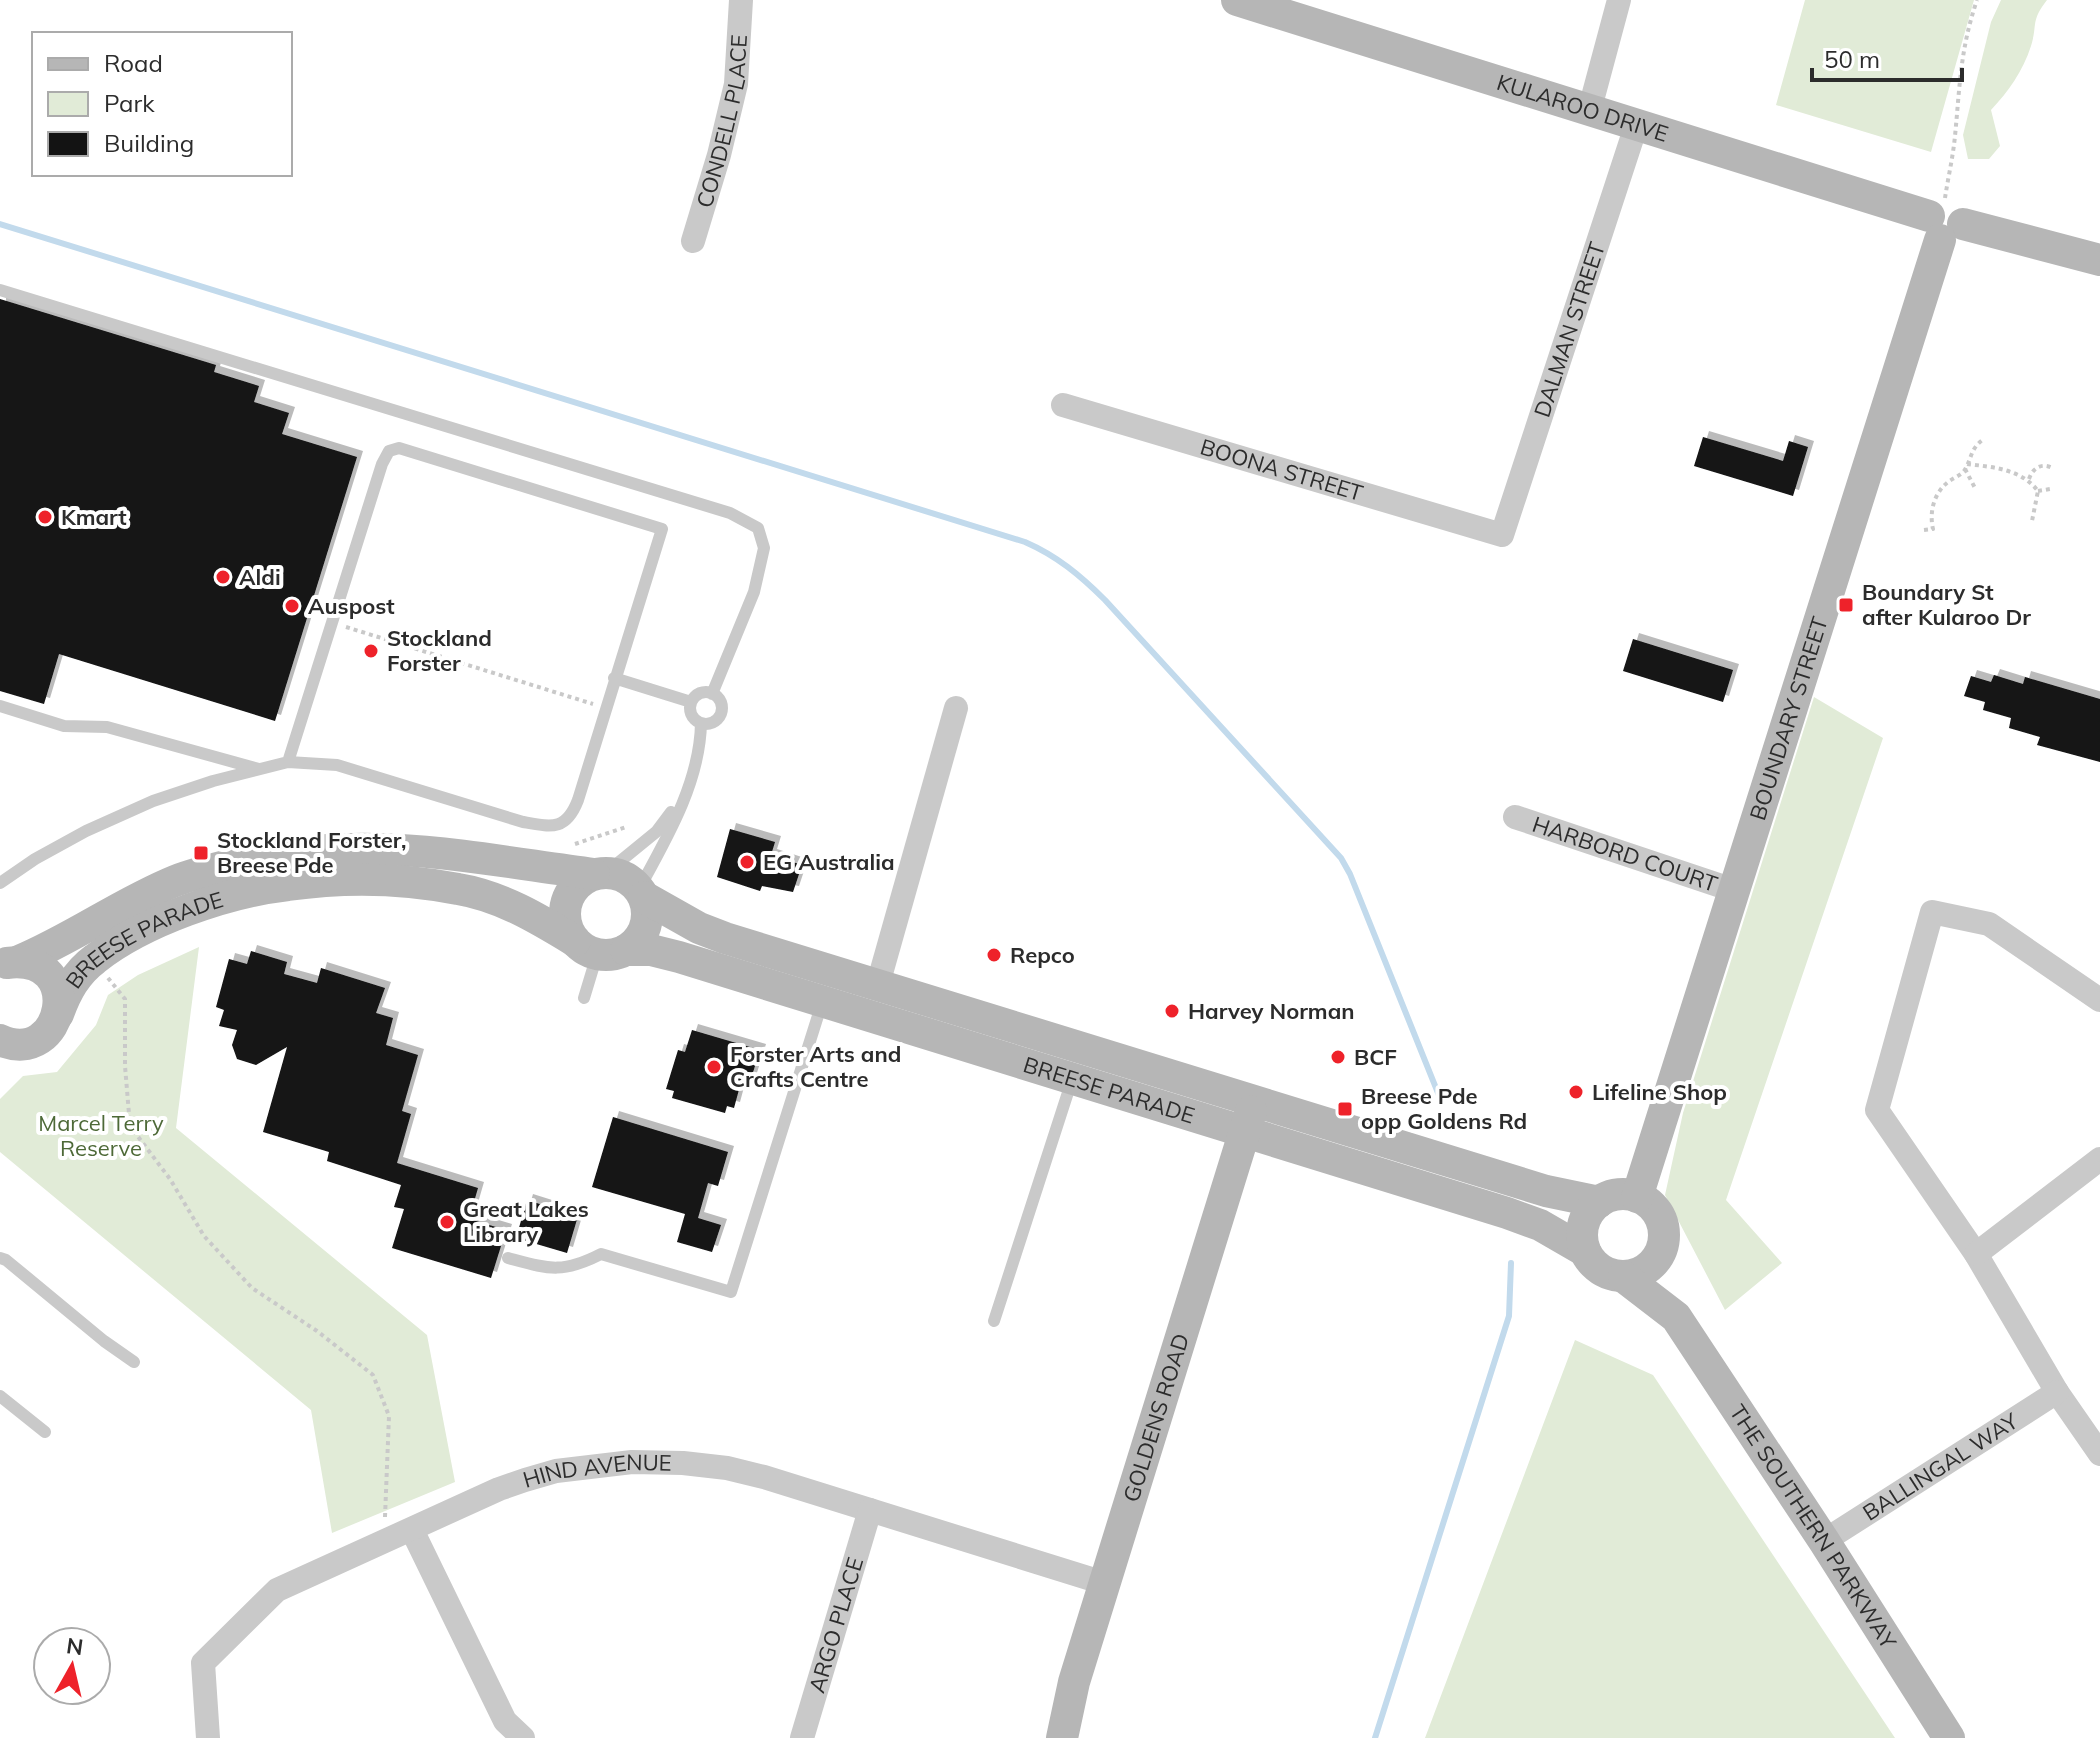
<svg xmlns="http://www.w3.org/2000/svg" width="2100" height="1738" font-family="Mulish,sans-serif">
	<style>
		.green { fill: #e1ebd7 }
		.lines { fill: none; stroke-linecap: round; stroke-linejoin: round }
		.stream { stroke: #c2daec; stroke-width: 6 }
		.building { fill: #131313; filter: url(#shadow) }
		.path { stroke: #c9c9c9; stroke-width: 4; stroke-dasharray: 4 4; stroke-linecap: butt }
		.lane { stroke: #c9c9c9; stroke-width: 12 }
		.street { stroke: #c9c9c9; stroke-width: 24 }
		.secondary { stroke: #b6b6b6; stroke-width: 32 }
		.poi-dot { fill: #ee222a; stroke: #fff; stroke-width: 3 }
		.labels { text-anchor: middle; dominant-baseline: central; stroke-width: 8; stroke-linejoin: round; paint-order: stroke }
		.street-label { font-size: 22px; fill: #2c2c2c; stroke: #fff }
		.poi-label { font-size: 22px; font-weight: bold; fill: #2c2c2c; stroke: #fff; text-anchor: start }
		.park-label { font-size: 22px; fill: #4d6937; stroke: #fff }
	</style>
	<defs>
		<filter id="shadow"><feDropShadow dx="6" dy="-6" stdDeviation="0" flood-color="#0004"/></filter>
	</defs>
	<rect width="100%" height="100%" fill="#fff"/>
	<path class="green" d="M1805 0H1974L1931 152 1776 105Z
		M2001 0H2047C2030 22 2038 24 2031 46 2023 71 2008 92 1991 110L2000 146 1989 159H1968L1963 135 1991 22Z
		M1814 697 1883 738 1726 1200 1782 1263 1725 1310 1665 1195 1683 1113Z
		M199 947 176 1128 427 1335 455 1482 332 1533 311 1410 0 1152V1099L23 1076 57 1072 96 1025 108 995 138 975Z
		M1575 1340 1653 1375 1895 1738H1425Z"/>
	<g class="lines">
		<path class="stream" d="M0 224 1025 542C1057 556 1080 575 1105 600L1341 858 1350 874 1442 1103
			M1375 1738 1509 1316 1511 1263"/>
	</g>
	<path class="building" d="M0 299 216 365 214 372 259 386 254 402 289 413 282 434 357 457 275 721 59 654 44 704 0 691Z
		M1703 437 1783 461 1789 441 1808 447 1793 496 1694 466Z
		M1633 639 1733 670 1723 702 1623 671Z
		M1994 675 2023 684 2025 677 2100 699V762L2037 745 2040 737 2009 728 2011 718 1983 710 1985 702 1964 696 1971 676 1991 682Z
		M730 829 775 842 771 855 802 865 793 892 762 886 760 891 717 877Z
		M251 951 287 962 284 974 317 983 321 968 385 988 376 1013 393 1018 386 1045 418 1055 402 1111 411 1114 397 1163 478 1188 469 1219 506 1230 491 1278 392 1248 404 1209 394 1207 401 1185 327 1161 329 1152 263 1132 287 1047 256 1065 237 1059 232 1045 237 1030 219 1026 224 1010 216 1007 229 959 247 964Z
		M692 1030 760 1050 749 1085 741 1082 734 1108 727 1106 725 1113 672 1098 674 1091 666 1089 678 1050 685 1052Z
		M613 1117 728 1152 718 1186 708 1183 698 1218 721 1225 712 1252 677 1242 685 1214 592 1187Z
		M527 1200 578 1216 567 1253 516 1238Z"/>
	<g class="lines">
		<path class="path" d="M1945 198C1948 178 1953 157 1955 136 1960 85 1960 50 1977 0
			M1967 464C1993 467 2021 469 2038 491L2032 521
			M1965 469 1975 488
			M2029 479C2033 467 2043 462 2054 469
			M2038 491 2050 489
			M1924 530 1933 529C1929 512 1934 493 1948 482 1953 478 1960 476 1964 471 1972 459 1970 448 1984 439
			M346 627 593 704
			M575 844 626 827
			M108 978 125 999V1066L130 1126 170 1179 204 1236 252 1288 317 1331 373 1375 389 1416 385 1517"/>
		<path class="lane" d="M0 290 730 513 758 528 764 548 754 592 712 694
			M614 678 691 702
			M690 708a16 16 0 1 1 32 0a16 16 0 1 1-32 0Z
			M0 706 64 726 107 727 259 769
			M607 872 656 832 671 812
			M0 883 35 859 86 831 153 801 213 781 288 762 337 765 523 822C552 827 566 831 578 800L662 529 399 448 389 451 382 464 288 762
			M639 889C667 838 700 782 701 723
			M584 998 597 955
			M0 1258 6 1260 104 1341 134 1362
			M508 1258C549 1269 562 1274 601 1254L731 1292 822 1003
			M994 1321 1072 1080
			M0 1396 45 1432"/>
		<g class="street">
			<path d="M1590 108 1619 0"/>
			<path id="s1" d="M693 241 719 155 736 84 741 0"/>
			<path id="s2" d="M1063 405 1502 535 1637 123"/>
			<path id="s3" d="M1515 817 1736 891"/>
			<path d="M878 984 956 708"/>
			<path d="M2100 1000 1989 924 1932 912 1877 1110 1976 1254 2057 1392 2100 1454"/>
			<path d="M1976 1254 2100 1159"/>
			<path d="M412 1530 505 1721 523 1738"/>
			<path id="s4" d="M1824 1541 2057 1392"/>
			<path id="s5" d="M208 1738 203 1663 277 1590 499 1489 525 1480 556 1471 632 1462 683 1463 727 1468 764 1477 1104 1583"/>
			<path id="s6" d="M802 1738 870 1510"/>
		</g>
		<g class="secondary">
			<path id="s7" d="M1237 0 1929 216"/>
			<path d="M1963 224 2100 260"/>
			<circle cx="606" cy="914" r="41"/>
			<path d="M644 897 699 928 725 938 1546 1191 1599 1202"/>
			<path id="s8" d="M626 950H651L679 957 1507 1213 1540 1225 1585 1251"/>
			<path d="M19 961C74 938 121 903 175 881 198 872 222 867 246 861 369 834 472 858 594 874"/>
			<path id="s9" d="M58 1014C66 992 76 973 95 959 143 921 227 892 288 885 344 877 402 878 458 889 501 896 539 919 575 941"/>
			<path d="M0 1040C64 1069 88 953 7 963"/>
			<circle cx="1623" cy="1235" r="41"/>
			<path id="s10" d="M1637 1197 1940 240"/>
			<path id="s11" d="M1624 1277 1676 1317 1824 1541 1949 1738"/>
			<path id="s12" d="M1062 1738 1074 1682 1251 1111"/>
		</g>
	</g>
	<g class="poi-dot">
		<circle cx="45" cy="517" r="8"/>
		<circle cx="223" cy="577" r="8"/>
		<rect x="1838" y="597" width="16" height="16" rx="4"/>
		<circle cx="292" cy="606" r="8"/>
		<circle cx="371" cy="651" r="8"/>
		<rect x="193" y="845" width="16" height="16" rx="4"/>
		<circle cx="747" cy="862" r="8"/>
		<circle cx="994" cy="955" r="8"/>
		<circle cx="1172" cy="1011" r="8"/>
		<circle cx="1338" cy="1057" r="8"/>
		<circle cx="714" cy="1067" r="8"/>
		<circle cx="1576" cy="1092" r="8"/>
		<rect x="1337" y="1101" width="16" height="16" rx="4"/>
		<circle cx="447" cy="1222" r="8"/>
	</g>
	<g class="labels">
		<g class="street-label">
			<text stroke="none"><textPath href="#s7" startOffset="362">KULAROO DRIVE</textPath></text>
			<text stroke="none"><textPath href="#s1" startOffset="124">CONDELL PLACE</textPath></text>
			<text stroke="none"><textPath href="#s2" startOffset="674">DALMAN STREET</textPath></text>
			<text stroke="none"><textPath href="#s2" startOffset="228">BOONA STREET</textPath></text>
			<text stroke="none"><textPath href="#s10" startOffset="502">BOUNDARY STREET</textPath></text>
			<text stroke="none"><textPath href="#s3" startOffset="116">HARBORD COURT</textPath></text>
			<text stroke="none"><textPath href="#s9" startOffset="120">BREESE PARADE</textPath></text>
			<text stroke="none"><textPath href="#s8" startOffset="504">BREESE PARADE</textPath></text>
			<text stroke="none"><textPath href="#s12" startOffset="334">GOLDENS ROAD</textPath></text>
			<text stroke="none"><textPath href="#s4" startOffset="138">BALLINGAL WAY</textPath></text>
			<text stroke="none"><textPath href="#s5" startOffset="524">HIND AVENUE</textPath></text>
			<text stroke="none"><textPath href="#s11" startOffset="316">THE SOUTHERN PARKWAY</textPath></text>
			<text stroke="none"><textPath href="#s6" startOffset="118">ARGO PLACE</textPath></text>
		</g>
		<g class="poi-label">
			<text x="61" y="517">Kmart</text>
			<text x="239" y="577">Aldi</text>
			<text x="1862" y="592">Boundary St<tspan x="1862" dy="25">after Kularoo Dr</tspan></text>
			<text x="308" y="606">Auspost</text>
			<text x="387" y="638">Stockland<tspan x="387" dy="25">Forster</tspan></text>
			<text x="217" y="840">Stockland Forster,<tspan x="217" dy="25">Breese Pde</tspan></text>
			<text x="763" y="862">EG Australia</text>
			<text x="1010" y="955">Repco</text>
			<text x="1188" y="1011">Harvey Norman</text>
			<text x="730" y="1054">Forster Arts and<tspan x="730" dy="25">Crafts Centre</tspan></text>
			<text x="1354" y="1057">BCF</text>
			<text x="1592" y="1092">Lifeline Shop</text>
			<text x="1361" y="1096">Breese Pde<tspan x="1361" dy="25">opp Goldens Rd</tspan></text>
			<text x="463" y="1209">Great Lakes<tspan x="463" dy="25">Library</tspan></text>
		</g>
		<g class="park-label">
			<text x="101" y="1123">Marcel Terry<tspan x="101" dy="25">Reserve</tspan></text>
		</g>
	</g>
	<rect x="32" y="32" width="260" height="144" fill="#ffffff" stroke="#ababab" stroke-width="2"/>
	<rect x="48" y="58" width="40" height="12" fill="#b6b6b6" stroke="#ababab" stroke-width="2"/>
	<text x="104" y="72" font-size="24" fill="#2c2c2c">Road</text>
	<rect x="48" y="92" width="40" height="24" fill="#e1ebd7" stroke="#ababab" stroke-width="2"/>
	<text x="104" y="112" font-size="24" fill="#2c2c2c">Park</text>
	<rect x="48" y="132" width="40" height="24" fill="#131313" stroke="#ababab" stroke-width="2"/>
	<text x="104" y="152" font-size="24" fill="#2c2c2c">Building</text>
	<g transform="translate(72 1666) rotate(8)"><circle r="38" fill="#ffffff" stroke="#ababab" stroke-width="2"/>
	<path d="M0-6L14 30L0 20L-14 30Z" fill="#ee222a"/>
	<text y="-12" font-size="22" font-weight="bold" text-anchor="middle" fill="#2c2c2c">N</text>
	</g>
	<path d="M1812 68v12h150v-12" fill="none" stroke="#2c2c2c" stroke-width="4"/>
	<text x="1824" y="68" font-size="24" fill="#2c2c2c" stroke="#ffffff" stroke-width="6" paint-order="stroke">50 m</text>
</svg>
